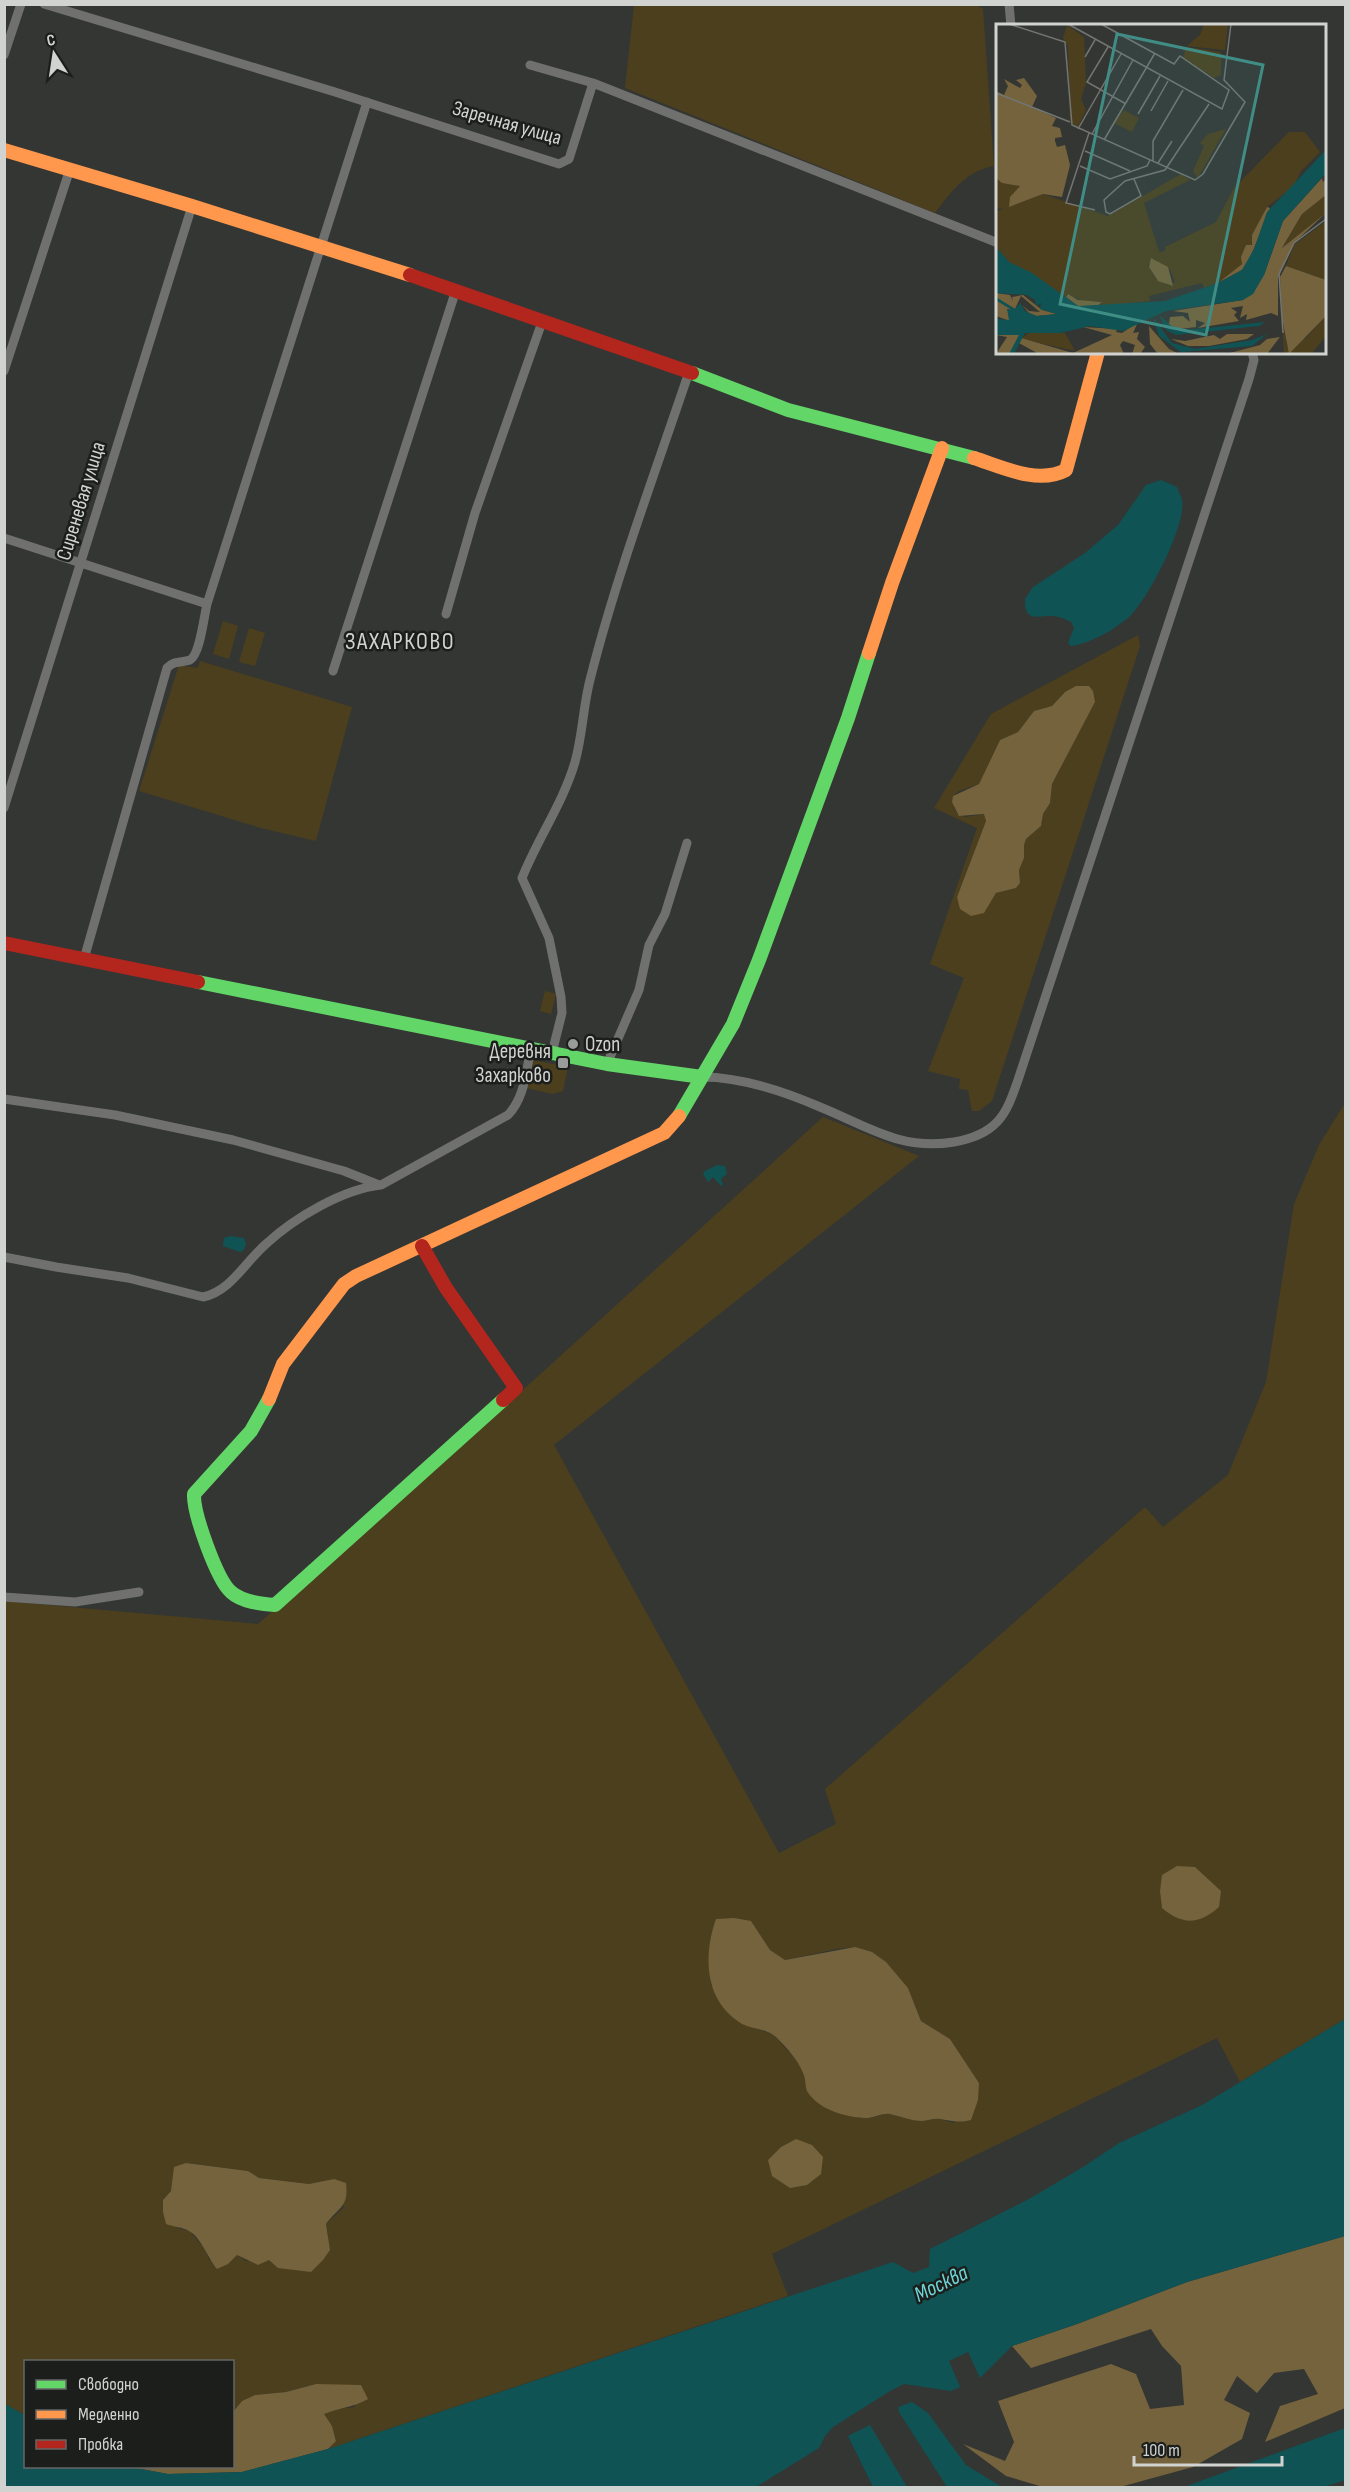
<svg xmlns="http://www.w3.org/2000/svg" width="1350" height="2492" font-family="'Sofia Sans Condensed',sans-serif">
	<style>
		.green { fill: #4c3f1d; fill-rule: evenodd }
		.forest { fill: #74633d }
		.water { fill: #0f5354 }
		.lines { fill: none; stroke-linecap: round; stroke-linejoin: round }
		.street { stroke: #70716f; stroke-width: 9 }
		.fast { stroke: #63d668; stroke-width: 14 }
		.slow { stroke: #ff974d; stroke-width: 14 }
		.jam { stroke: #b3261e; stroke-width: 14 }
		.poi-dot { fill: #9a9c99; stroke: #1c1e1c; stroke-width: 2 }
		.labels { text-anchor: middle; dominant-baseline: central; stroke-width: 5; stroke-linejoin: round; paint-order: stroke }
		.street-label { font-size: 21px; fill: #d1d3d0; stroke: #1c1e1c }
		.poi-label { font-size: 21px; fill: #d1d3d0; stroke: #1c1e1c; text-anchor: start }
		.water-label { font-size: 22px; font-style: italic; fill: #6dd5d6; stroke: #1c1e1c }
		.quarter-label { font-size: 24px; letter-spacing: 1.5px; fill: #d1d3d0; stroke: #1c1e1c }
		.inset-road { fill: none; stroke: #737572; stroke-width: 1.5 }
		.view { fill: #408d86; fill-opacity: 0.15; stroke: #408d86; stroke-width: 3 }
		.inset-edge { fill: none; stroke: #d1d3d0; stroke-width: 3 }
	</style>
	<rect width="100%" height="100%" fill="#343633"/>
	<path class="green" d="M634 5H976L983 9 994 166C966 171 952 191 935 213L625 88Z
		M223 621 238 626 229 659 213 654Z
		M249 628 265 633 255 666 239 662Z
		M1138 635 1140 646 992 1101 979 1111H972L968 1090 959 1089 960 1079 928 1071 964 978 930 964 977 828 934 808 991 714ZM1065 692 1095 702 1052 784 1050 803 1043 814 1041 826 1026 839 1024 845V858L1019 870 1020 883 1016 888 996 893 984 912 957 897 986 821 985 814 965 817 955 810 953 796 959 791 979 784 1000 740 1018 732 1034 711 1052 706Z
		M200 661 352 707 316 841 261 828 139 791 179 665 198 668Z
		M545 991 556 994 551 1014 540 1011Z
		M533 1060 568 1067 563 1091 552 1094 526 1088Z
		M1345 1103V2019L1240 2082 1217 2038 772 2254 788 2296 328 2449 336 2440 332 2426 323 2414 339 2409 355 2407 346 2386 316 2384 286 2392 255 2395 242 2401 233 2412 232 2362H26L25 2415 5 2404 4 1601 258 1624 535 1379 823 1117 919 1156 554 1445 779 1853 836 1824 825 1789 1145 1507 1163 1527 1228 1475 1266 1382 1294 1204 1319 1145ZM751 1921 770 1950 785 1960 837 1949 855 1947 908 1988 921 2021 950 2039 979 2083 954 2123 937 2118 921 2121 887 2113 870 2118 808 2091 804 2074 796 2060 774 2035 742 2023 711 1985 710 1969ZM186 2163 248 2171 259 2178 309 2184 334 2179 344 2207 326 2224C332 2249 326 2255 311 2272L269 2260 246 2261 237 2255 228 2264 209 2260C206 2247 197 2242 190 2231L177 2228 163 2200 171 2191Z"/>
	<path class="forest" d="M1076 686H1089L1093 691 1095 702 1052 784 1050 803 1043 814 1041 826 1026 839 1024 845V858L1019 870 1020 883 1016 888 996 893 984 913 971 916 960 909 957 897 986 821 984 814 959 816 952 802 953 796 979 784 1000 740 1018 732 1034 711 1052 706 1065 692Z
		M1177 1866 1195 1867 1221 1891 1219 1907C1199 1925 1182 1925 1162 1908L1160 1891 1162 1875Z
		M734 1918 751 1921 770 1950 785 1960 855 1947 872 1952 886 1962 908 1988 921 2021 950 2039 979 2083 978 2100 971 2120C957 2123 953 2121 940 2119 933 2118 928 2121 922 2121 911 2121 900 2116 890 2114 883 2113 876 2117 868 2118 848 2118 818 2110 807 2091 805 2086 806 2079 803 2073 798 2060 786 2047 776 2037 767 2029 752 2029 742 2024 704 2001 703 1956 716 1919Z
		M796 2139 812 2145 823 2157 821 2174 807 2185 790 2188 772 2176 768 2160 781 2147Z
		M186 2163 248 2171 259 2178 309 2184 334 2179 346 2183C349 2207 339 2207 326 2224L330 2250 323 2260 311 2272 278 2268 269 2260 258 2265 237 2255 228 2264 217 2269C209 2260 200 2236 189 2231 183 2227 173 2227 166 2224L163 2212V2200L171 2191 174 2167Z
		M1345 2236V2408L1265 2442 1280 2406 1318 2394 1304 2369 1274 2373 1257 2393 1237 2376 1224 2400 1250 2413 1242 2439 1193 2467 1120 2487H1043L1006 2476 963 2444 1005 2461 1014 2442 998 2401 1111 2364 1136 2374 1150 2409 1184 2405 1181 2366 1162 2346 1151 2329 1031 2368 1012 2346 1077 2324 1187 2282Z
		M316 2384 361 2385 368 2399C354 2407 339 2408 324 2414L332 2426 336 2441 328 2449 242 2472 168 2474 130 2467 232 2466 233 2412 242 2401 255 2395 286 2392Z"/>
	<path class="water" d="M1161 480 1177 487C1178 491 1181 495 1182 500 1187 524 1148 600 1129 617 1115 629 1090 644 1071 646L1068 643 1074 628 1071 622C1065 619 1058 616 1052 616 1037 616 1024 622 1025 599L1033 587 1085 553 1118 525 1146 485Z
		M717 1165 725 1166 727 1174 721 1179 723 1184 721 1186 713 1177 708 1182 703 1174 705 1171Z
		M230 1236 244 1238 246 1244 244 1250 240 1252 223 1246 224 1238Z
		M1345 2019V2236L1187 2282 1077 2324 1012 2346 980 2378 968 2352 949 2361 960 2387 951 2391 904 2384 890 2391 833 2427 825 2436 819 2448 756 2487H5V2404L25 2415 26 2466 130 2467 168 2474 242 2472 328 2449 893 2262 913 2273 929 2267 930 2249 1029 2199 1083 2167 1119 2143 1202 2105Z
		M912 2402 928 2413 966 2465 1002 2487H947L899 2412 898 2407Z
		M870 2425 907 2487H873L848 2436Z
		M1345 2428V2480L1321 2488 1184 2487Z"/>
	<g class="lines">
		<path class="street" d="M44 4 335 92 559 164 569 159 593 83 998 243
			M1009 4 1011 26
			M4 55 21 4
			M530 65 593 83
			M4 371 70 169
			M4 538 207 604
			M446 614 475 513 542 322
			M333 671 456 290
			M4 808 192 206
			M84 959 167 668C175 660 181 663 190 660 200 655 204 616 207 604L367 102
			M552 1053 562 1013 561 997 549 938 522 878C538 838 563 803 575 762 583 734 583 704 591 676 617 574 655 473 689 372
			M607 1064 639 990 649 945 665 914 687 843
			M702 1077C742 1077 783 1091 820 1107 867 1126 901 1151 954 1142 971 1139 986 1134 998 1121 1008 1110 1013 1094 1018 1080L1249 379 1254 360 1252 352
			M4 1099 115 1115 233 1140 344 1171 379 1185
			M4 1257 56 1267 128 1278 203 1297C231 1291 245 1262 266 1244 294 1218 343 1189 381 1185L508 1115C525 1097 526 1071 531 1048
			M4 1597 75 1602 139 1592"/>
		<path class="fast" d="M692 373 788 410 974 458
			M198 982 607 1064 702 1077
			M679 1116 733 1024 759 960 848 718 869 653
			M269 1399 251 1431 194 1494C193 1513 217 1580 231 1592 242 1602 261 1604 275 1605L503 1400"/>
		<path class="slow" d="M4 150 192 206 410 275
			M974 458C1002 467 1038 485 1066 470L1098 352
			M869 653 892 583 942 448
			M269 1399 283 1364 344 1284 356 1276 664 1133 679 1116"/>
		<path class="jam" d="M410 275 692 373
			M4 943 198 982
			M422 1246 446 1288 516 1388 503 1400"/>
	</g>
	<g class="poi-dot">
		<circle cx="573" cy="1044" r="6"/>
		<rect x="557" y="1057" width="12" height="12" rx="3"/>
	</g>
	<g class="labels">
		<g class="street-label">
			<text transform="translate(507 123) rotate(16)">Заречная улица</text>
			<text transform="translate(81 501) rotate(-73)">Сиреневая улица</text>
		</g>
		<g class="poi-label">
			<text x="585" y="1044">Ozon</text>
			<text x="551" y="1051" text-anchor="end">Деревня<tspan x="551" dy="24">Захарково</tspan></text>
		</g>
		<g class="water-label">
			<text transform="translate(941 2284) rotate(-26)">Москва</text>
		</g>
		<g class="quarter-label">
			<text x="400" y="641">ЗАХАРКОВО</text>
		</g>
	</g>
	<g transform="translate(996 24)">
		<rect width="330" height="330" fill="#343633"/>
		<path d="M208 0H232L229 26 191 22 204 11ZM71 1 88 13 90 59 85 75 90 86 82 103 74 98 72 23 67 14ZM190 23 225 28V51L218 54 187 34ZM128 86 143 94 136 108 118 99ZM230 105 203 152 201 153 197 147 208 122 204 119 212 110ZM293 108H309L324 128 305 147 298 162 271 183 256 221 246 230V240L222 259 208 264 206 259 153 272 154 277 100 283 105 277H87L71 270 70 273 13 238 0 223V188L7 185 0 184V154L24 161 13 183 47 170 112 192 185 150 194 156 148 179 163 228 169 227V223L220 198 238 164ZM158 235 174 246 179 258 172 261 160 255 152 241ZM330 171V189L286 225 306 190ZM330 197V256L290 242 298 221ZM330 292V312L315 330H288L286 294 291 324 310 314ZM34 308 69 309 79 327 25 315Z" fill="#4c3f1d" fill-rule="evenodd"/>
		<path d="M28 54 41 72 36 83 60 94 56 102 64 104 66 113 59 114V117L61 123 69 121 74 141 66 173 47 170 13 183 14 173 24 162 6 159 0 154V67L8 71 12 62 8 55 24 64 26 61 20 56ZM326 154 327 158 330 155V171L306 190 286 224 330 189 298 219 282 254V292L275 289 250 296 251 290 244 294 247 282 235 284 241 288 238 291 243 297 202 304 209 299 200 296V303L184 305 173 301 169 297 173 300 174 293 187 292 194 298 192 289 177 287 247 276 268 251 287 197ZM271 183 274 184 253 237 246 246 222 259 246 240 245 233 250 221H256V211ZM155 234 172 243 177 262 162 257 153 243ZM290 242 330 256V292L293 330 286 294 284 253ZM0 269 14 271 17 277 16 273 27 271 46 286 61 290 41 292 33 289 26 281 33 287 44 288 25 272 19 285 9 279 7 280 16 286 12 285 14 296H11L0 292ZM72 270 82 276 106 278 100 283 82 282 70 273ZM142 298 137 309 143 308 141 315 149 323 144 330H136L139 321 127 317 124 321 128 330H43L21 318 25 314 77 329 116 311 87 303 121 305 120 308 126 309ZM153 302 173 325 183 330H162L154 320ZM24 309 14 330H0L11 313 0 311ZM231 310H258L251 315 213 322H192L175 315 189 317 218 311 224 315ZM284 313 271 330H230L264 321 271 315Z" fill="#74633d"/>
		<path d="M330 126V149L287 197 268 251 257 270 247 276 170 287 127 307 94 302 64 309H29L18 330H13L23 311H0V295L13 296 11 285 16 286 1 277 0 273 19 285 24 279 29 287 40 292 61 290 44 285 45 279 40 282 39 276 31 271 0 269V223L13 238 36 249 82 282 169 277 222 259 246 246 258 225 271 188ZM163 291 181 307 269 298 263 302 180 311 170 306ZM157 293 176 319 199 325 256 316 271 310 256 322 185 328 163 312Z" fill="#0f5354"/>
		<path class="inset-road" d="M13 0 69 18 76 101 199 156 207 150 249 78 228 56 235 0M72 0 226 85 233 66 184 32 178 40 105 0M112 23 91 58 130 80M89 33 99 16M0 69 74 98M155 87 172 57M142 90 164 52M82 105 125 30M93 109 70 179 99 186M96 110 137 36M108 116 159 29M89 127 134 147M157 137V117L187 66M162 139 176 117M84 142 114 155 151 142 154 136M138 155 145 172 114 190 110 188 108 176 129 157 169 146 213 80M287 309 283 250 298 219 330 195"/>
		<path class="view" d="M121 10 267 41 210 311 64 280Z"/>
		<rect width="330" height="330" class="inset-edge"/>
	</g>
	<rect width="1350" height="2492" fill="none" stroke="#d1d3d0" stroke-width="12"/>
	<rect x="24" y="2360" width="210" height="108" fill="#1c1e1c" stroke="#646664" stroke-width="1.5"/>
	<rect x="36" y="2380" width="30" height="9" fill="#63d668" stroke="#646664" stroke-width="1.5"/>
	<text x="78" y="2390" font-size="18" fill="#d1d3d0">Свободно</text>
	<rect x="36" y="2410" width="30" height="9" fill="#ff974d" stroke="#646664" stroke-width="1.5"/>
	<text x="78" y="2420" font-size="18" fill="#d1d3d0">Медленно</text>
	<rect x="36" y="2440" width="30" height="9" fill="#b3261e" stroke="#646664" stroke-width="1.5"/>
	<text x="78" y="2450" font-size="18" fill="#d1d3d0">Пробка</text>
	<g transform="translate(54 54) rotate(348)" stroke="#1c1e1c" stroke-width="4.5" paint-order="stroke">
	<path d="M0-4.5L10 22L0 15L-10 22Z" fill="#d1d3d0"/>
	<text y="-9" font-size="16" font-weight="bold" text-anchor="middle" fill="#d1d3d0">С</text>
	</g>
	<path d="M1134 2456v9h148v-9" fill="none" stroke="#d1d3d0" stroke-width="3"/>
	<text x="1143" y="2456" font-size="18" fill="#d1d3d0" stroke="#1c1e1c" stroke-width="4.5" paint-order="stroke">100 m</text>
</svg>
